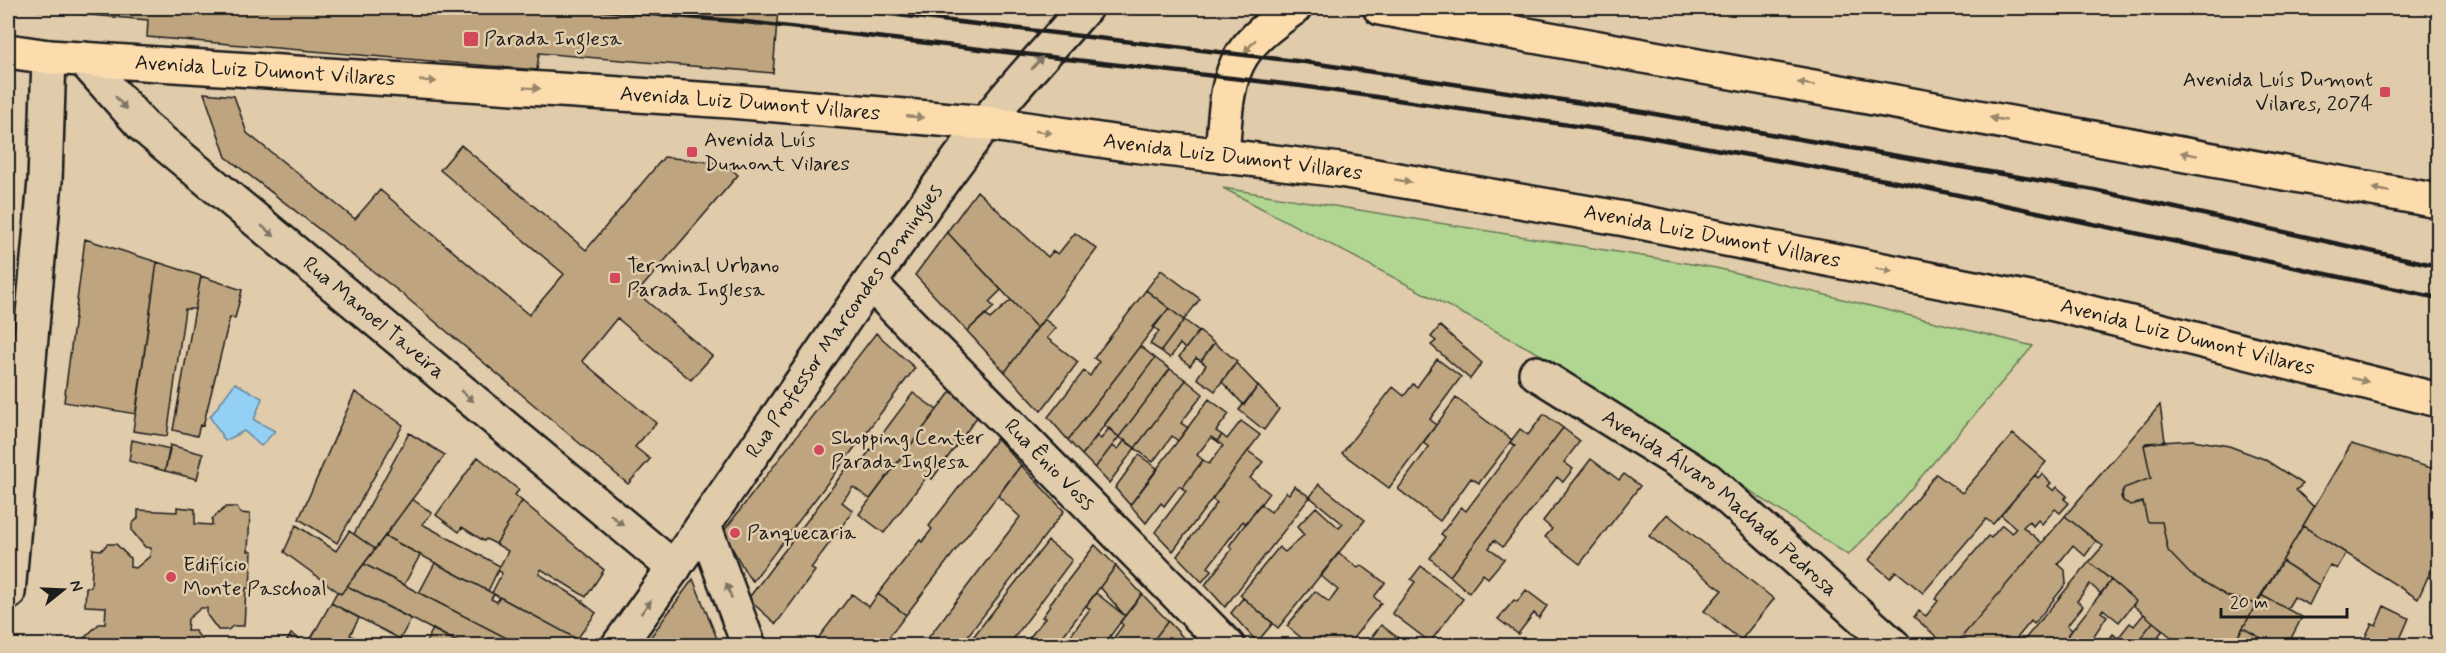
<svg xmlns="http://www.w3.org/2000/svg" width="2446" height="653" font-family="Mynerve,sans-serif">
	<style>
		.green { fill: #b0d691; stroke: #667956; stroke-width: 1.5 }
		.water { fill: #94cff4; stroke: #64879e; stroke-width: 1.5 }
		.building { fill: #bea57f; stroke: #1c1c1c; stroke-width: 1.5 }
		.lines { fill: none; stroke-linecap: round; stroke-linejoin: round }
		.street-casing { stroke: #1c1c1c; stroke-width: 38 }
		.primary-casing { stroke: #1c1c1c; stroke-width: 38 }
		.street { stroke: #e0cbaa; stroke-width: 33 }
		.primary { stroke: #fcdcac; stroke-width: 33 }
		.rail { stroke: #1c1c1c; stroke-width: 4.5 }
		.oneway { fill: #97866b }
		.oneway2 { fill: #7e7463 }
		.poi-dot { fill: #d1495b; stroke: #e0cbaa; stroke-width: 2 }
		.labels { text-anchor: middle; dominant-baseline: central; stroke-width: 5; stroke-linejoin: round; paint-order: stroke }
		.poi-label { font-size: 21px; fill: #1c1c1c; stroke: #e0cbaa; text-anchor: start }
		.street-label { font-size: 21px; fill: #1c1c1c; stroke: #e0cbaa }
	</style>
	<rect width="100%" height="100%" fill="#e0cbaa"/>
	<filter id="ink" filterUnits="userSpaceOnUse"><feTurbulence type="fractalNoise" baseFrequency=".0167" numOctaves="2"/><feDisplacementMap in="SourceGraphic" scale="12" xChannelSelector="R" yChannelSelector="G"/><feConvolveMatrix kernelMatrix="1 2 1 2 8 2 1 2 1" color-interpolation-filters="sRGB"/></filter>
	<g filter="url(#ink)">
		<path class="green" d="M1223 188 1716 268 2033 346 1891 512 1848 555 1547 358Z"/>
		<path class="water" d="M235 383 262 398 254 420 275 431 261 446 244 431 225 441 210 417Z"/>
		<path class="building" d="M8 8H778L773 73 539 53 537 70 147 37 148 20Z
			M204 93 234 96 247 133 355 219 380 190 529 315 564 274 440 170 461 145 586 250 664 157 726 164 738 175 637 293 712 356 691 380 617 318 582 361 656 423 635 447 650 459 628 484 401 293 226 157Z
			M977 191 1048 257 1053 251 1058 254 1075 233 1097 249 1037 328 947 232Z
			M947 232 1001 290 989 302 994 307 967 331 915 275Z
			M85 239 157 262 136 414 64 402Z
			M157 262 201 276 195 309H185L167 436 133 431Z
			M1161 270 1200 299 1184 320 1146 290Z
			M201 276 242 290 235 318 230 317 203 426 200 425 197 436 173 430Z
			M1146 290 1169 308 1068 440 1048 417 1084 371 1090 376 1099 362 1094 358Z
			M1011 300 1037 328 1005 372 967 331 985 314 990 319Z
			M1169 308 1184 320 1161 351 1150 344 1159 331 1153 327Z
			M1044 319 1056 328 1047 338 1078 362 1041 411 1005 372Z
			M1184 320 1199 331 1185 349 1180 344 1170 358 1161 351Z
			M1440 326 1482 363 1470 379 1431 345 1436 341 1431 337Z
			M1199 331 1214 343 1201 361 1196 358 1190 366 1179 357Z
			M876 333 915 368 753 581 748 576 723 532Z
			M1214 343 1237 361 1215 391 1197 378 1206 365 1201 361Z
			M1140 346 1155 358 1082 455 1068 440Z
			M1155 358 1170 369 1119 437 1104 425Z
			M1437 359 1461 377 1430 419 1436 425 1389 488 1342 453 1393 387 1404 396 1413 384 1417 387Z
			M1236 363 1258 386 1244 405 1222 382Z
			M1170 369 1186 380 1135 448 1119 437Z
			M1186 380 1203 394 1181 423 1188 428 1178 441 1172 436 1153 462 1135 448Z
			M1258 386 1279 409 1264 430 1239 410Z
			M952 390 977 417 932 479 928 475 884 533 859 514Z
			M355 392 403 425 337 543 299 519Z
			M913 393 937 410 870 499 853 487 842 502 853 511 811 568 815 571 776 624 748 599 849 465 856 469Z
			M1456 398 1512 440 1479 483 1471 478 1440 521 1398 489 1429 447 1423 443Z
			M1209 399 1229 414 1216 431 1222 435 1217 441 1211 437 1197 455 1203 460 1182 488 1179 486 1164 506 1161 503 1146 523 1130 505Z
			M2160 405 2165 441 2144 445 2151 478 2124 488 2121 497 2123 501 2131 505 2143 502 2147 520 2149 522H2162L2168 551 2190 574 2227 596 2257 604 2232 646H2183L2178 643 2133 605 2136 601 2089 562 2103 546 2065 516Z
			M1544 414 1563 428 1450 576 1430 558 1445 537 1441 534 1461 507 1466 511 1515 446 1510 442 1520 429 1528 435Z
			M1241 421 1260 435 1173 551 1155 532 1186 491 1182 488 1203 460 1209 464 1223 446 1217 441 1222 435 1227 439Z
			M1109 428 1119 437 1095 468 1082 455 1097 436 1101 439Z
			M1563 428 1580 441 1564 462 1573 469 1563 482 1557 477 1503 547 1494 540 1489 548 1504 559 1488 578 1483 574 1469 593 1450 576Z
			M409 433 445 455 375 549 354 534Z
			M2013 434 2046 462 1993 524 1986 519 1923 593 1896 571 1890 578 1869 560 1936 474 1962 493Z
			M997 438 1021 465 906 615 878 594 920 540 922 542 932 529 929 526Z
			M132 440 170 449 165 471 129 461Z
			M1125 440 1135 448 1109 483 1095 468 1112 446 1118 449Z
			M2193 440 2229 446 2264 459 2300 482 2303 484 2296 490 2314 507 2257 604 2227 596 2190 574 2168 551 2162 522H2149L2147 520 2143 502 2131 505 2123 501 2122 492 2124 488 2151 478 2144 445 2146 443Z
			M2351 444 2438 470V554L2418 599 2303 526Z
			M170 445 203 454 197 479 165 471Z
			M1248 451 1263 462 1250 478 1269 493 1246 524 1243 521 1208 567 1212 570 1202 582 1177 556 1217 503 1212 499Z
			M1139 455 1158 469 1130 505 1115 488Z
			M478 457 519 490 515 495 522 501 496 544 486 539 484 541 462 527 459 532 436 515Z
			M1591 459 1619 480 1624 474 1640 486 1580 564 1545 537 1552 529 1543 521Z
			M1021 465 1064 511 960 646H922L1020 517 998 496Z
			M2042 474 2051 483 2048 486 2054 491 2057 487 2067 496 2064 499 2069 503 2060 513 2055 509 2042 524 2038 520 2033 526 2029 521 2023 527 2042 543 1954 646H1947L1914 617 1919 611 1926 616 1938 601 1935 599 1988 536 1991 538 2002 525 2012 533 2016 528 2001 515 2035 475 2038 478Z
			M1319 484 1365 520 1278 628 1240 595 1279 547 1285 552 1304 535 1297 527 1316 507 1339 528 1343 524 1310 497Z
			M1294 486 1310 497 1225 607 1205 585 1232 549 1229 546 1260 504 1271 512 1286 492 1289 494Z
			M412 499 432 513 422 524 500 566 488 591 385 536Z
			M522 501 604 570 586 597 541 569 539 574 583 601 582 602 596 613 577 639 492 593 502 573 498 570 508 551 496 544Z
			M177 507 195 509V524L212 525V519L226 507H237L240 513 250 514 248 551H252L250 588H246L244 626H233L228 630H218L207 615V608H201L188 619 187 631H195L207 646H83L84 638 99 624H105L106 607 85 606 86 587H91L93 549 102 550 107 544H116L130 558V567L136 568 150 556 151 548 145 547 132 531V524L138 518V510L177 512Z
			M1667 514 1774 599 1741 640 1704 611 1722 590 1649 536Z
			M2065 516 2096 541 2085 556 2073 545 2058 564 2065 570 2066 584 2034 624 2031 621 2017 638 2022 643 2019 646H1954Z
			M296 525 336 551 349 531 375 549 341 594 284 552Z
			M2303 526 2346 553 2337 569 2330 565 2319 585 2282 561Z
			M385 536 420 555 404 585 364 564Z
			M1048 541 1072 560 1008 646H966Z
			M1095 545 1116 566 1056 645 1053 643 1051 646H1023L1045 618 1042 617 1050 606 1049 605Z
			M1339 553 1358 568 1361 565 1385 583 1374 597 1381 603 1347 646H1311L1287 626 1315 591 1329 602 1338 590 1321 576Z
			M2438 554V582L2428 577Z
			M2282 561 2319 585 2309 605 2294 597 2287 609 2261 595Z
			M2089 562 2111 580 2101 594 2090 584 2077 601 2083 606 2067 626 2072 630 2060 646H2019Z
			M435 563 492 593 494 594 491 599 497 602 500 597 577 639 572 646H522L419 593Z
			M364 564 404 585 522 646H465L347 586Z
			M1116 566 1142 594 1125 616 1100 587Z
			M1421 566 1463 599 1430 642 1392 613 1415 582 1411 579Z
			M693 579 720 646H644Z
			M2111 580 2136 601 2119 622 2103 609 2101 612 2107 616 2087 646H2060Z
			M347 586 411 619 400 639 331 603 337 592 341 594Z
			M1526 590 1547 606 1539 618 1534 613 1518 634 1498 619 1514 600 1517 602Z
			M1096 593 1125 616 1103 646H1063L1090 609 1086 606Z
			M852 594 869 607 878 594 906 615 882 646H812Z
			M1142 594 1168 621 1149 646H1108L1123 625 1120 622Z
			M2261 595 2302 617 2287 646H2275L2243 628Z
			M1243 598 1273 623 1257 642 1231 613Z
			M331 603 359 618 350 635 371 646H312L308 644Z
			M2384 606 2409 618 2397 646H2361L2372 623 2376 625Z
			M2144 614 2153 622 2134 646H2104L2113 634 2118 638 2130 623 2134 626Z
			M1168 621 1189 644 1188 646H1149Z
			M2153 622 2163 630 2151 646H2134Z
			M1381 625 1409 646H1365Z
			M2243 628 2275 646H2232Z
			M433 629 465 646H424Z
			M291 634 308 644 312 646H284Z"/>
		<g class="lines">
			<g class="street-casing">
				<g id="street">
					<path id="s1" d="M83 59 143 126 674 568"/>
					<path id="s2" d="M871 284 1228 646"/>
					<path id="s3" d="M1536 373 1708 480 1894 646"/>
					<path d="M704 525 749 646"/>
					<path d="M8 593 45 181 49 57"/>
					<path id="s4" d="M618 646C743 474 856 294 984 125 1015 84 1052 46 1085 8"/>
				</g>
			</g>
			<g class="primary-casing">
				<g id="primary">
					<path d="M1380 8 2438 201"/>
					<path id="s5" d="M8 51 49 57 730 101 986 123 1133 145 1340 170 1625 219 2055 304 2438 400"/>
					<path d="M1222 156C1225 124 1224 83 1242 55 1254 36 1276 21 1294 8"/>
				</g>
			</g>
			<use href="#street" class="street"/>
			<use href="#primary" class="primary"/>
			<path class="rail" d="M579 8 746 22 1301 86 1638 135 1907 184 2438 298
				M838 8 1305 62 1643 112 2094 190 2438 266"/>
		</g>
		<defs><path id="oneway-solid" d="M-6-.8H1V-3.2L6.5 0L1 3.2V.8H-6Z" transform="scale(1.5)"/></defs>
		<g class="oneway">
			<use href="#oneway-solid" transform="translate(1250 46) rotate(131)"/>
			<use href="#oneway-solid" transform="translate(428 81) rotate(4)"/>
			<use href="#oneway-solid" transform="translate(1806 84) rotate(-170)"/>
			<use href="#oneway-solid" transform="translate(532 88) rotate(4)"/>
			<use href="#oneway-solid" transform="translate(915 117) rotate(5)"/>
			<use href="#oneway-solid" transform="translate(1998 119) rotate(-170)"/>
			<use href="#oneway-solid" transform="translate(1043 132) rotate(8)"/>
			<use href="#oneway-solid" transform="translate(2189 154) rotate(-170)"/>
			<use href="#oneway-solid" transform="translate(1403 181) rotate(10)"/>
			<use href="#oneway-solid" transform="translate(2381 190) rotate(-169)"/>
			<use href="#oneway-solid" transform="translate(1884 270) rotate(11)"/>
			<use href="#oneway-solid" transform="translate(2360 380) rotate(14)"/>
		</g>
		<g class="oneway2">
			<use href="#oneway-solid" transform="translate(1037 63) rotate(-49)"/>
			<use href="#oneway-solid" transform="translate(121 103) rotate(49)"/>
			<use href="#oneway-solid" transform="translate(268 231) rotate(40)"/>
			<use href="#oneway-solid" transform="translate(467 396) rotate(40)"/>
			<use href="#oneway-solid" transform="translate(617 520) rotate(40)"/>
			<use href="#oneway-solid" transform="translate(729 591) rotate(-110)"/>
			<use href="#oneway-solid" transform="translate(646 607) rotate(-54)"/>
		</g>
	</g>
	<g class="poi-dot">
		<rect x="463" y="31" width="16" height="16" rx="3"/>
		<rect x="2379" y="86" width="12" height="12" rx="3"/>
		<rect x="686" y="146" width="12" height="12" rx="3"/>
		<rect x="609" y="272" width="12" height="12" rx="3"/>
		<circle cx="819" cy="450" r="6"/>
		<circle cx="735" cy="533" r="6"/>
		<circle cx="171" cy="577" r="6"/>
	</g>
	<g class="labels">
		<g class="poi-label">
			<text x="484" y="39">Parada Inglesa</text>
			<text x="2373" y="80" text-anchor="end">Avenida Luís Dumont<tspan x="2373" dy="24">Vilares, 2074</tspan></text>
			<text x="704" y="140">Avenida Luís<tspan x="704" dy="24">Dumont Vilares</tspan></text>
			<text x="627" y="266">Terminal Urbano<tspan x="627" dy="24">Parada Inglesa</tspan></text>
			<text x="831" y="438">Shopping Center<tspan x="831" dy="24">Parada Inglesa</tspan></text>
			<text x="747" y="533">Panquecaria</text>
			<text x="183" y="565">Edifício<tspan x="183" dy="24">Monte Paschoal</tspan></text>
		</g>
		<g class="street-label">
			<text stroke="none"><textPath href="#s5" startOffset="258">Avenida Luiz Dumont Villares</textPath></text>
			<text stroke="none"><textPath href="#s5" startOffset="744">Avenida Luiz Dumont Villares</textPath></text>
			<text stroke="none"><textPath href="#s5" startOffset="1230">Avenida Luiz Dumont Villares</textPath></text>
			<text stroke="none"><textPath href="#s5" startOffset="1716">Avenida Luiz Dumont Villares</textPath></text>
			<text stroke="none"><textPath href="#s1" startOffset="390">Rua Manoel Taveira</textPath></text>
			<text stroke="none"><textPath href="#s4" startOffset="396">Rua Professor Marcondes Domingues</textPath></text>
			<text stroke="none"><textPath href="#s5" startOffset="2202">Avenida Luiz Dumont Villares</textPath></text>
			<text stroke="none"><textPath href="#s2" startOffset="254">Rua Ênio Voss</textPath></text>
			<text stroke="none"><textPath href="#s3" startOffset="226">Avenida Álvaro Machado Pedrosa</textPath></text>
		</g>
	</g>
	<rect width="2446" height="653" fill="none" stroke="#e0cbaa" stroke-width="30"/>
	<rect x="15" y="15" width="2416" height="623" fill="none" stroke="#1c1c1c" stroke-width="2" filter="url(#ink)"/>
	<g transform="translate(63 590) rotate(72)" stroke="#e0cbaa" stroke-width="4.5" paint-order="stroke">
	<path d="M0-4.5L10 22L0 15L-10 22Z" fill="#1c1c1c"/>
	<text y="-9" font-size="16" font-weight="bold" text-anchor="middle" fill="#1c1c1c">N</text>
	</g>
	<path d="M2221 608v9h126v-9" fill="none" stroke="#1c1c1c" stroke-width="3"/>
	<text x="2230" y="608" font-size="18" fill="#1c1c1c" stroke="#e0cbaa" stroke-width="4.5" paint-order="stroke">20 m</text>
</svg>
